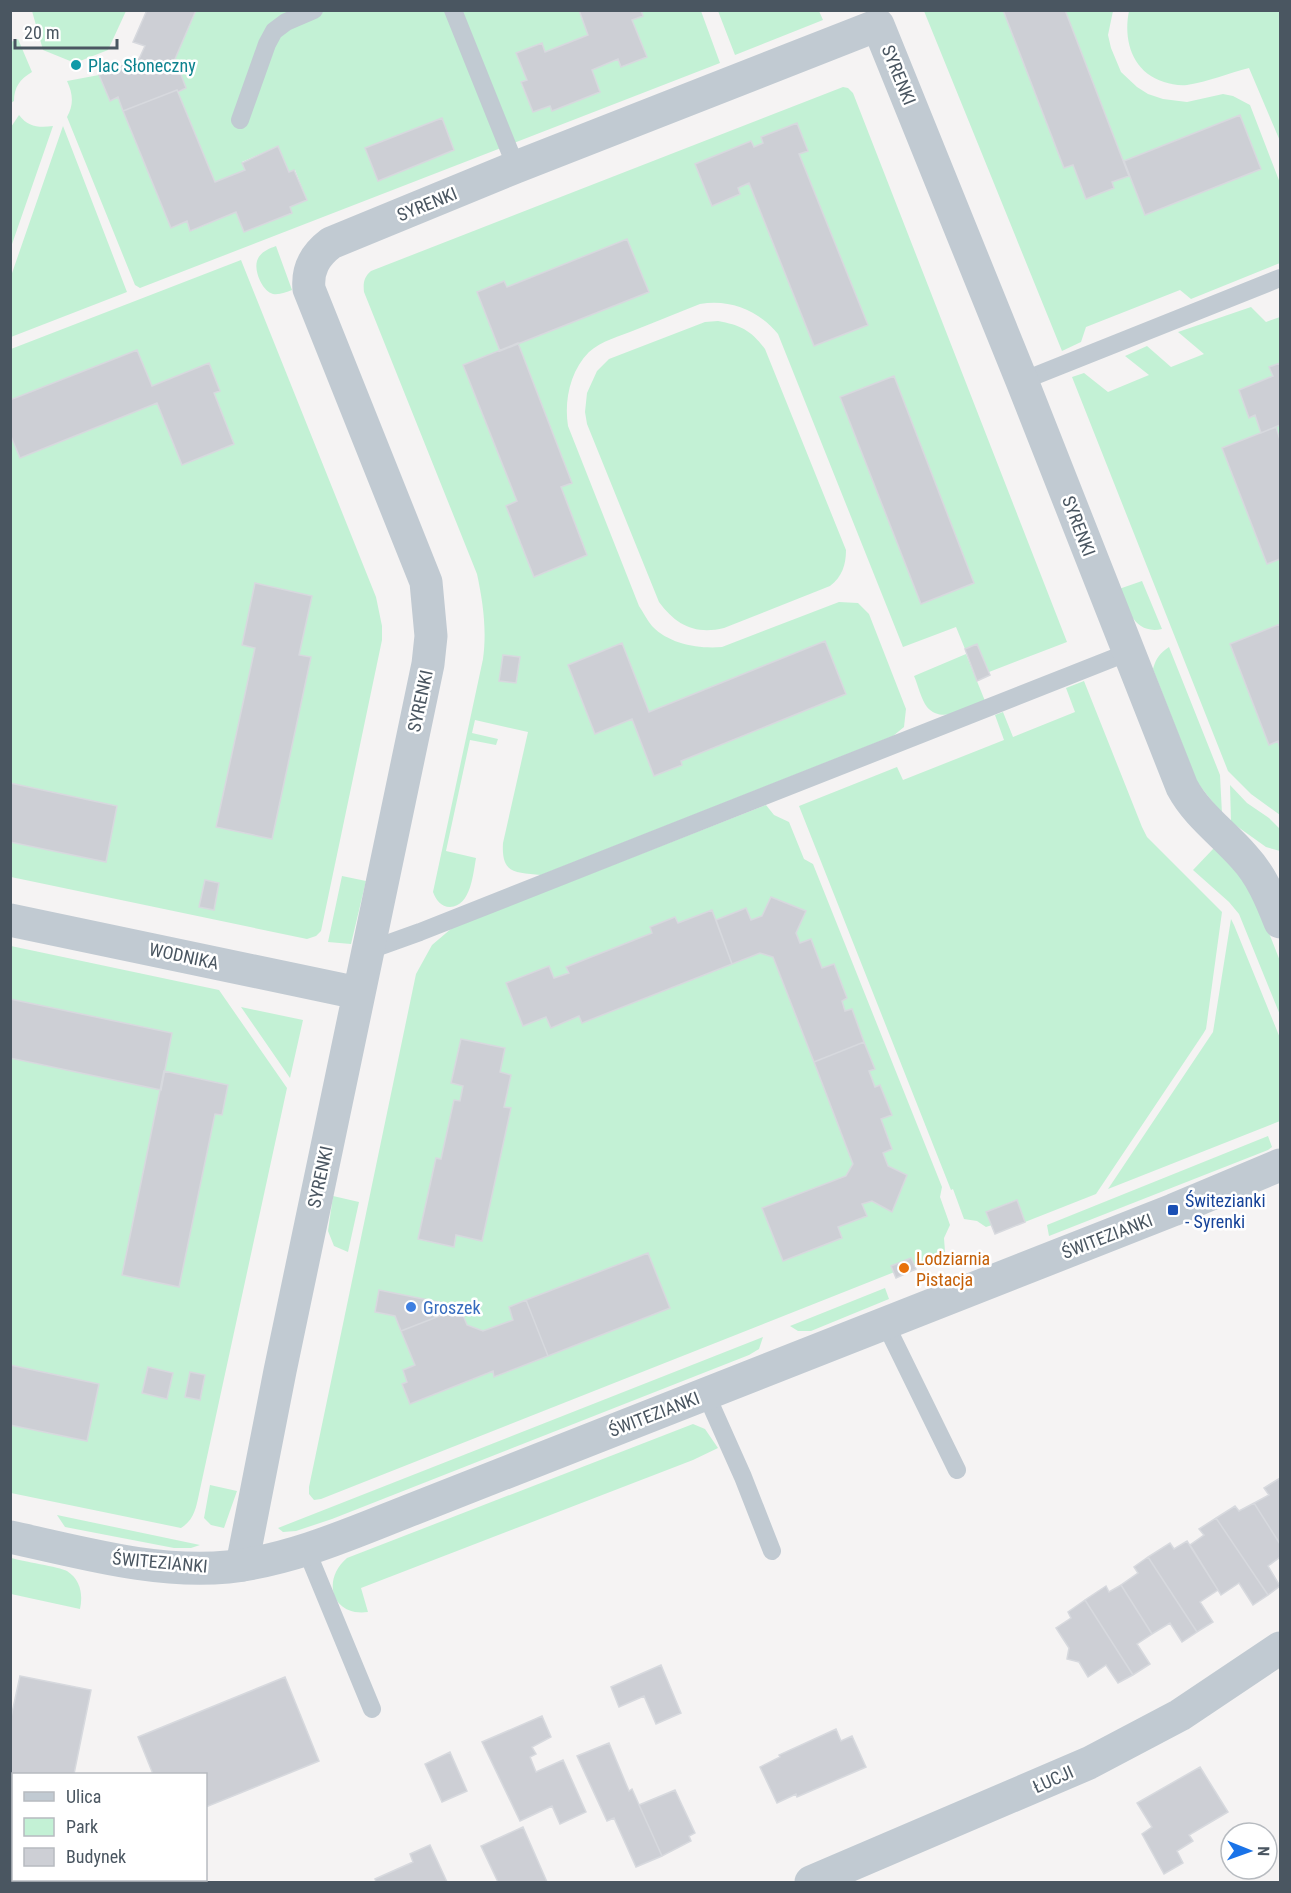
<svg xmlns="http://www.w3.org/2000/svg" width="1291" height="1893" font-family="'Roboto Condensed',sans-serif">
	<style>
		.green { fill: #c3f1d5 }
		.building { fill: #cdcfd5; stroke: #d7d9de; stroke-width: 1.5 }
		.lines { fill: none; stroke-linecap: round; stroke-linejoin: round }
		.service { stroke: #c1cad2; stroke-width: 18 }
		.minor { stroke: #c1cad2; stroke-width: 33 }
		.tertiary { stroke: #c1cad2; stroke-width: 33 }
		.culture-dot { fill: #0f9aa8; stroke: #fff; stroke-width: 2 }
		.transit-dot { fill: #1a4fb4; stroke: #fff; stroke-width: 2 }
		.food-dot { fill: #e8710a; stroke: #fff; stroke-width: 2 }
		.shop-dot { fill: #3f7fe0; stroke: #fff; stroke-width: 2 }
		.labels { text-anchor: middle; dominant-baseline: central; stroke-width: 5; stroke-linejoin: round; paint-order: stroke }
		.culture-label { font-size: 18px; fill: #0d838f; stroke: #fff; text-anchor: start }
		.street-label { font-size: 18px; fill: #4a5661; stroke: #fff }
		.transit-label { font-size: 18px; fill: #164399; stroke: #fff; text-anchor: start }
		.food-label { font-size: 18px; fill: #c56008; stroke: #fff; text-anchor: start }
		.shop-label { font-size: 18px; fill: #366cbe; stroke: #fff; text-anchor: start }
	</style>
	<rect width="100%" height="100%" fill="#f5f3f3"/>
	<path class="green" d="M32 11V10L126 11 108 50 75 63 43 50Z
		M196 11H579L588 35 545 52 541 43 516 53 527 80 521 83 533 112 550 106 552 111 600 92 592 70 618 59 622 67 646 57 632 20 643 16 641 11H701L720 63 140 288 135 285 67 117C74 104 73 94 67 81L99 75 110 100 118 97 171 228 187 221 191 231 236 212 244 232 292 213 290 207 307 200 295 170 289 172 278 146 242 162 245 170 215 182 178 92 186 88 175 59Z
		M718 11H819L823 20 735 55Z
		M924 11H1113L1108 35 1111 48 1121 72 1137 87 1148 94 1163 99 1187 102 1223 94 1233 96 1250 105 1280 183V263L1191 299 1180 290 1086 327 1081 342 1062 351Z
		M1129 11H1280V141L1249 68C1229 73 1208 82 1187 85 1179 86 1171 84 1164 82 1132 72 1123 40 1129 11Z
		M18 39 32 72C20 79 14 87 14 101L11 103V42Z
		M843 87 848 88 853 93 1067 642 989 672 977 644 965 649 956 627 903 647 778 334C758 310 730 299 700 304 678 313 657 321 635 330 620 336 601 341 589 352 570 371 564 401 568 426L639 606C643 612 647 620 652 626 669 644 698 649 722 647L839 602 858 603 869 614 906 709 904 727 893 736 541 875C516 872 501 875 503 843L528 732 475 720 472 733 498 739 496 745 470 740 446 851 476 858C473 874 471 906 450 907 441 907 436 900 433 892L483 659C487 630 483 602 477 574L364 292C363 283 364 277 371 271Z
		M19 115C28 127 39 128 53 126L11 247V127Z
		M63 126 127 292 11 337V276Z
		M276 246 292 290C286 292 280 295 273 294 262 291 254 271 257 261 260 252 268 249 276 246Z
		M241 260 376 597 382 626V640L321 931 316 936 307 939 11 877V349Z
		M1251 307 1266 322 1280 317V815L1251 794 1228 771 1072 377 1084 373 1108 392 1149 375 1125 356 1147 346 1171 367 1204 354 1178 332Z
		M718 321C740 325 751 330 765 349L846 550C846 565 842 577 830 586L724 628C695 635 676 625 659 602L587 424 585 412 587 393 597 371 609 359 705 322Z
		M1142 581 1162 629C1135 635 1127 609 1119 589Z
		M1169 647 1220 775 1222 814 1197 782 1153 669C1156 658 1160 653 1169 647Z
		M966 654 985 701C969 707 942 725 927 707 921 699 918 685 914 676Z
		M1084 681 1142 827 1147 837 1222 912 1206 1029 1203 1034 1096 1194 1025 1222 1016 1200 986 1212 992 1225 986 1227 977 1221 964 1219 953 1189 951 1190 799 806 897 767 903 780 1004 740 995 715 1003 712 1013 737 1075 712 1066 688Z
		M1230 785 1247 803 1269 818 1280 829V851L1266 847 1231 822Z
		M766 805 774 815 789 822 804 859 813 864 942 1187 940 1197 950 1225 944 1238 945 1252 321 1499 314 1500 309 1494V1487L416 974 432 945 452 928Z
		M1214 848 1230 862 1254 895 1280 961V1015L1239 914 1229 902 1193 870Z
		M342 876 366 881 351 944 328 942Z
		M1231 919 1234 925 1280 1038V1121L1108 1189 1213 1032Z
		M11 946 219 990 287 1088 199 1494C196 1508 194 1520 181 1528L11 1493Z
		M241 1007 303 1020 290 1078Z
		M1268 1136 1272 1147 1268 1150 1049 1236 1047 1225Z
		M333 1196 359 1202 348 1252 334 1246 328 1231Z
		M885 1288 889 1299 811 1331H798L790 1326Z
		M763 1337 759 1349 749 1355 332 1519 296 1531 283 1532 278 1528Z
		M693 1424 705 1429 718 1448 693 1460 361 1588 368 1612C332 1617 321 1580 347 1558Z
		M210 1485 237 1491 224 1528 211 1525 204 1518Z
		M57 1515 200 1545 191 1548H174L65 1527Z
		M11 1558C21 1561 60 1567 67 1571 81 1580 83 1595 80 1609L11 1594Z"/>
	<path class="building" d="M147 10H196L175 59 186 88 178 92 177 90 123 111 118 97 110 101 99 75 139 59 145 46 133 42Z
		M579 10H641L643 16 632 20 647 57 621 67 618 59 592 70 600 92 552 111 550 106 533 112 521 82 527 80 516 53 542 43 545 52 588 35Z
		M1003 10H1065L1129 176 1112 182 1114 188 1086 199 1073 165 1064 168Z
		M177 90 215 182 245 170 242 163 278 146 289 172 294 170 307 200 290 207 292 213 244 232 236 212 190 231 187 221 171 228 123 111Z
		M1240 115 1261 169 1145 215 1124 161Z
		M442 118 454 150 378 181 365 148Z
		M797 123 808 151 799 154 868 325 814 346 749 183 738 188 740 194 712 206 695 164 751 141 754 147 763 143 761 137Z
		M627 239 649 292 500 351 477 292 504 281 507 287Z
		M518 343 572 483 561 487 587 555 534 577 506 506 517 501 463 365Z
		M137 350 152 386 209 363 220 391 214 393 234 444 182 465 157 403 20 458 10 434V400Z
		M1280 363V425L1261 433 1255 415 1249 418 1239 390 1273 376 1269 367Z
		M894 376 974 583 921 604 840 397Z
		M1276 427 1280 440V559L1267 564 1222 448Z
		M255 583 312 596 299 655 311 657 272 839 216 827 255 648 242 645Z
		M1280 624V748L1278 741 1269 745 1230 644Z
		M825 641 846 694 681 761 682 765 654 776 632 719 595 734 568 665 622 643 649 712Z
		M977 644 990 675 977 681 965 649Z
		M503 655 520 657 516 683 499 681Z
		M10 783 117 806 106 862 10 842Z
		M205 880 219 883 214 910 199 907Z
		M771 897 806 911 796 933 800 943 811 939 822 968 834 964 847 998 842 1001 845 1011 852 1009 864 1042 814 1062 773 957 760 953 732 964 716 920 746 908 751 920 762 916Z
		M712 910 732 964 582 1023 579 1016 551 1028 546 1017 523 1026 506 983 549 966 554 978 569 973 566 967 652 933 650 927 675 917 678 923Z
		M10 999 172 1033 161 1090 10 1058Z
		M461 1039 505 1048 500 1072 511 1075 504 1107 511 1108 482 1241 456 1235 454 1247 418 1239 436 1158 441 1159 454 1100 460 1101 463 1086 451 1083Z
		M864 1042 875 1069 869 1071 875 1087 880 1085 892 1115 881 1119 892 1149 883 1153 888 1166 907 1175 892 1212 872 1201 862 1204 867 1216 838 1227 842 1238 783 1261 762 1208 846 1176 853 1164 814 1062Z
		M164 1071 228 1085 222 1115 215 1114 179 1287 122 1275Z
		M1017 1200 1025 1222 995 1234 986 1212Z
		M648 1253 670 1308 548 1356 526 1300Z
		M911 1258 916 1269 896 1278 891 1266Z
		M379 1290 443 1303 447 1313 401 1331 395 1316 375 1312Z
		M526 1300 548 1356 494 1377 493 1371 410 1404 402 1384 407 1382 403 1370 415 1365 401 1331 460 1308 467 1325 483 1331 513 1320 509 1307Z
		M10 1365 99 1384 87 1441 10 1425Z
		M148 1367 173 1373 167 1399 142 1393Z
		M190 1372 205 1375 200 1400 185 1397Z
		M1280 1478V1544L1254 1503 1269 1495 1264 1488Z
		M1254 1503 1280 1544V1557L1268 1566 1280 1586 1268 1595 1216 1518 1235 1506 1239 1511Z
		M1216 1518 1268 1595 1253 1605 1239 1583 1221 1595 1190 1545 1204 1535 1199 1529Z
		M1187 1541 1218 1590 1200 1602 1213 1622 1197 1632 1148 1557 1170 1543 1174 1549Z
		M1148 1557 1197 1632 1182 1642 1170 1623 1152 1634 1121 1585 1138 1573 1134 1567Z
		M1121 1585 1152 1634 1137 1644 1150 1664 1133 1675 1085 1600 1106 1586 1109 1592Z
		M1085 1600 1133 1675 1118 1683 1106 1665 1088 1677 1079 1662 1067 1659 1069 1648 1056 1628 1071 1618 1068 1612Z
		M661 1665 681 1713 656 1724 644 1696 619 1707 611 1687Z
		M20 1676 91 1690 74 1774H14V1837H10V1722Z
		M285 1677 319 1761 206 1807V1774H153L138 1737Z
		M542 1716 551 1737 532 1747 536 1754 530 1757 536 1772 563 1760 586 1812 560 1824 552 1806 520 1821 482 1742Z
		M836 1729 841 1741 852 1736 866 1767 797 1797 796 1794 777 1803 760 1767 780 1757 779 1755Z
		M609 1743 629 1791 632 1789 662 1856 636 1867 614 1818 607 1821 577 1756Z
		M450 1752 467 1791 442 1802 425 1764Z
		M1200 1767 1228 1812 1189 1835 1193 1841 1177 1851 1183 1863 1164 1874 1142 1834 1152 1827 1137 1803Z
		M675 1790 695 1833 689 1836 691 1841 662 1856 639 1805Z
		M523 1827 547 1882H498L481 1846Z
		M430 1845 447 1882H376L375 1879 413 1862 410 1854Z
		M160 1880H195L196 1882H157V1881Z"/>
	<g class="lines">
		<path class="service" d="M453 10 516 167
			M240 120 267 44 274 31 286 22 314 10
			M1022 381 1280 278
			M367 951 420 932 1129 652
			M885 1323 957 1470
			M706 1394 743 1477 772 1551
			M306 1549 372 1709"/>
		<path class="minor" d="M10 920 358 993
			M242 1565 280 1371 428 664 431 636 426 582 309 289C307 269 315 255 331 243L516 167 878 25 1022 381 1182 787C1197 815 1223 833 1244 857 1261 875 1271 899 1280 922
			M811 1882 1089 1763 1180 1715 1280 1648"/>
		<path class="tertiary" d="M10 1537C81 1552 155 1574 228 1567 291 1560 350 1534 408 1511L1173 1210 1280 1165"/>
	</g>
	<circle class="culture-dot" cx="76" cy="65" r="6"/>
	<rect class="transit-dot" x="1167" y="1204" width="12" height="12" rx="3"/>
	<circle class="food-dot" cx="904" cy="1268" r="6"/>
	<circle class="shop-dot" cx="411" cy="1307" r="6"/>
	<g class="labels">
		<g class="culture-label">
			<text x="88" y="65">Plac Słoneczny</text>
		</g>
		<g class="street-label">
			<text transform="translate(899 75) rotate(68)">SYRENKI</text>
			<text transform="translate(427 204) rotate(-22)">SYRENKI</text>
			<text transform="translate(1079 526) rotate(69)">SYRENKI</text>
			<text transform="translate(420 701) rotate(-78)">SYRENKI</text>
			<text transform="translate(184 956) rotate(12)">WODNIKA</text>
			<text transform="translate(320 1177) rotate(-78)">SYRENKI</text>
			<text transform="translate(1107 1236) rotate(-21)">ŚWITEZIANKI</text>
			<text transform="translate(654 1414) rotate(-21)">ŚWITEZIANKI</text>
			<text transform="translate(160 1562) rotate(5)">ŚWITEZIANKI</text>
			<text transform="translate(1053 1779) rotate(-24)">ŁUCJI</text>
		</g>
		<g class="transit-label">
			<text x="1185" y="1200">Świtezianki<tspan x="1185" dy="21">- Syrenki</tspan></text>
		</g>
		<g class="food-label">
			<text x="916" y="1258">Lodziarnia<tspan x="916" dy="21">Pistacja</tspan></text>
		</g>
		<g class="shop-label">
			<text x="423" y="1307">Groszek</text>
		</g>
	</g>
	<rect width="1291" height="1893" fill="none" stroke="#4a5661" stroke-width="24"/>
	<rect x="12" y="1773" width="195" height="108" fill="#ffffff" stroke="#b7bbc0" stroke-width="1.5"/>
	<rect x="24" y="1792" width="30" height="9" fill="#c1cad2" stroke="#b7bbc0" stroke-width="1.5"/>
	<text x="66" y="1803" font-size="18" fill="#4a5661">Ulica</text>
	<rect x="24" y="1818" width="30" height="18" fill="#c3f1d5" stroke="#b7bbc0" stroke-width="1.5"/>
	<text x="66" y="1833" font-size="18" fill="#4a5661">Park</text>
	<rect x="24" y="1848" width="30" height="18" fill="#cdcfd5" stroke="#b7bbc0" stroke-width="1.5"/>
	<text x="66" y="1863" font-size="18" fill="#4a5661">Budynek</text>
	<g transform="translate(1249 1851) rotate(91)"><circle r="28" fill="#ffffff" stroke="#b7bbc0" stroke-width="1.5"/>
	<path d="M0-4.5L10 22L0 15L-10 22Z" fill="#1a73e8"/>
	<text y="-9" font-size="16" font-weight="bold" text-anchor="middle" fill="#4a5661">N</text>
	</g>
	<path d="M15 39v9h102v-9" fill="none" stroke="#4a5661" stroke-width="3"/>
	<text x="24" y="39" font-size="18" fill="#4a5661" stroke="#ffffff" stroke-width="4.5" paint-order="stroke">20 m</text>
</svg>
